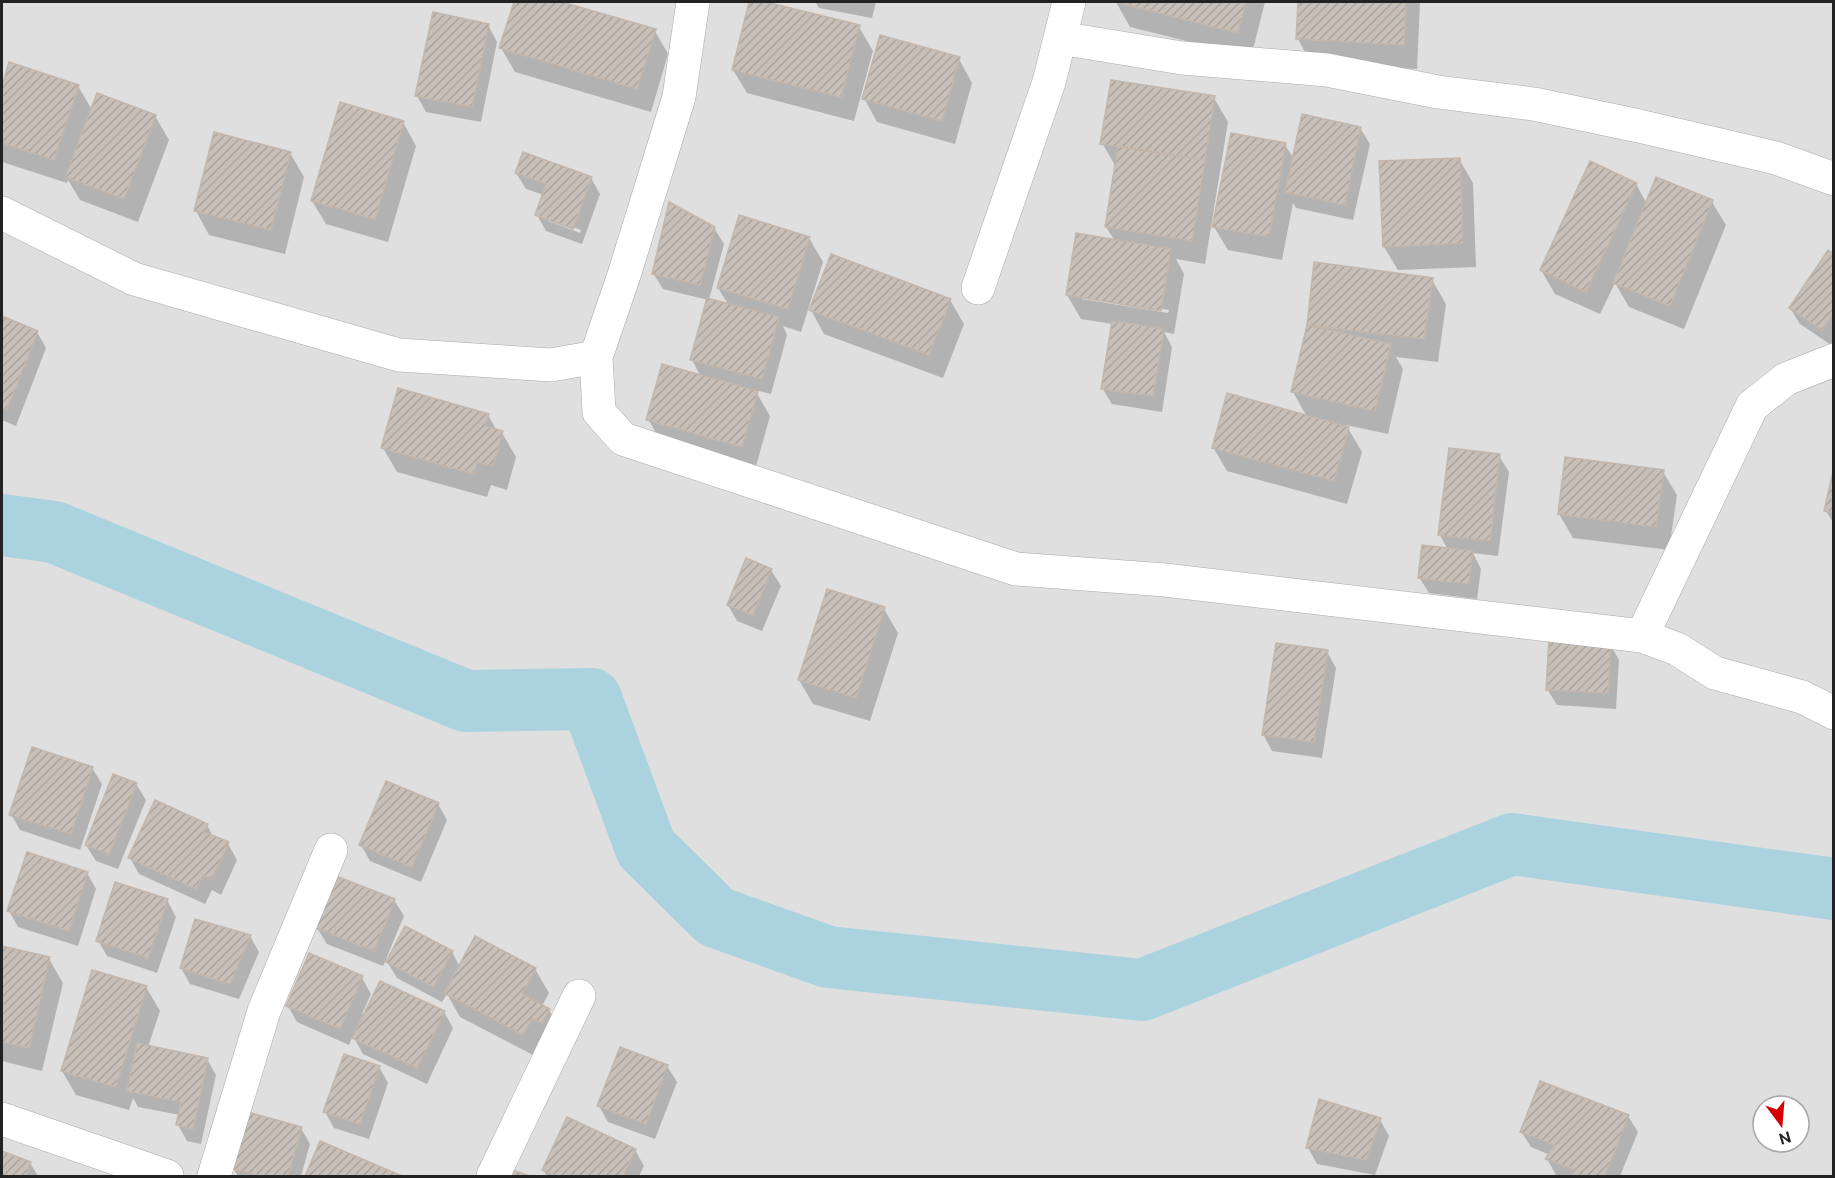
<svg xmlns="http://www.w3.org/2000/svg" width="1835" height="1178" font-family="Ubuntu,sans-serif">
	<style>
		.residential { fill: #e0dfdf; fill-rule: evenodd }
		.shadow { fill: #0003; fill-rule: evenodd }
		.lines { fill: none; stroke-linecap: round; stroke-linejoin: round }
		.river { stroke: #aad3df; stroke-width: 62 }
		.building { fill: url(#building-hatch); stroke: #c4b6ab; stroke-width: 1.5 }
		.street-casing { stroke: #a9a9a9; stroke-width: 34 }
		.street { stroke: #fff; stroke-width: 33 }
	</style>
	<defs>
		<pattern id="building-hatch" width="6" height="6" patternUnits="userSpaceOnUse" patternTransform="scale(1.5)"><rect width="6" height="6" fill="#c7bfb8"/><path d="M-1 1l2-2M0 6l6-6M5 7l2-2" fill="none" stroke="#aba49e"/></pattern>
	</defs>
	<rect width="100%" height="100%" fill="#f2efe9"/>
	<path class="residential" d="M2 2H1833V1176H2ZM1763 1106H1799V1142H1763Z"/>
	<path class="shadow" d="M515 2H556L655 31 668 54 651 112 515 72 501 48Z
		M751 2H760L859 27 873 51 854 121 747 93 733 70Z
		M815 2H876L872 18 819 8Z
		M1116 2H1265L1251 57 1130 27Z
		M1300 2H1420L1417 69 1311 63 1298 39Z
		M488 25 497 42 481 122 426 112 417 96Z
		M959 59 972 83 955 144 877 122 864 98Z
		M10 64 78 86 92 110 155 116 169 140 138 222 80 200 68 180 67 183 2 162V90Z
		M1214 98 1228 122 1205 264 1176 259 1184 274 1174 334 1164 332 1172 347 1162 412 1112 404 1102 388 1113 324 1081 319 1067 295 1115 241 1106 227 1116 167 1102 143ZM1082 296 1169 310 1168 313 1082 299Z
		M403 122 416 146 388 242 326 224 312 201Z
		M1360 128 1370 144 1353 220 1296 208 1293 203 1282 260 1228 250 1214 227 1285 145 1294 159Z
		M290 153 304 177 285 254 209 235 196 211Z
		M1459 159 1473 183 1476 267 1398 270 1384 247Z
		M516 173 591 178 600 194 582 244 546 231 537 215 544 195 526 189ZM548 218 581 230 580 233 548 221Z
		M1636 184 1647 204 1712 202 1726 225 1684 329 1629 307 1615 283 1600 314 1555 294 1541 270Z
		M714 228 724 244 709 300 729 306 718 288 809 238 823 262 801 332 783 326 787 335 771 394 755 390 770 416 755 470 662 443 648 419 701 377 692 360 708 300 663 289 653 273Z
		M1834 256V342L1831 345 1800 324 1790 308Z
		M1315 263 1432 280 1446 304 1438 362 1396 357 1403 369 1388 434 1346 425 1362 452 1347 504 1227 471 1213 447 1307 417 1293 392 1308 326Z
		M950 300 964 324 943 378 824 334 811 310Z
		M2 318 37 332 46 348 16 426 2 420Z
		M488 415 497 431 502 433 516 457 507 490 491 485 487 497 397 472 383 448Z
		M1499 456 1509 472 1498 556 1473 553 1481 569 1477 599 1429 593 1419 577 1448 550 1440 535Z
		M1663 472 1677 495 1669 550 1573 538 1559 514Z
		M1834 475V524L1826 511Z
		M771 570 781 586 762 631 737 621 728 605Z
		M884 609 898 633 870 721 813 704 799 680Z
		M1610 644 1619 660 1616 709 1557 705 1547 689Z
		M1327 652 1336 668 1322 758 1272 751 1263 734Z
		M92 768 102 784 80 850 20 830 11 814Z
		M136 784 146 800 118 869 96 861 86 845Z
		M438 804 447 820 421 882 370 861 361 845Z
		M207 825 214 838 228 844 237 860 221 895 212 890 205 904 139 874 130 858Z
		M87 873 96 889 78 946 18 927 9 911Z
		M167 900 176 917 157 973 107 956 98 940Z
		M394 900 404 916 386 959 452 952 460 967 535 969 549 993 542 1006 549 1010 563 1034 537 1057 460 1017 447 994 442 1002 397 978 386 960 383 966 327 944 317 928Z
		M250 936 259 952 239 999 190 984 181 968Z
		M2 948 49 959 63 983 42 1071 2 1061Z
		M362 978 371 994 362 1014 364 1015 444 1012 453 1028 427 1084 363 1054 353 1036 349 1045 297 1022 288 1006Z
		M146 987 160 1011 148 1047 207 1059 216 1075 201 1144 187 1141 178 1125 180 1115 138 1107 133 1098 129 1110 76 1095 62 1071Z
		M667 1066 677 1082 655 1139 608 1122 599 1106Z
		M379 1067 388 1083 369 1139 334 1128 325 1112Z
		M1628 1116 1638 1132 1620 1176H1561L1556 1175 1547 1159 1550 1155 1531 1147 1521 1131Z
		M1380 1120 1389 1136 1375 1175 1317 1164 1308 1148Z
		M301 1128 310 1144 301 1176H238L233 1168Z
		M321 1143 398 1176H306Z
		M635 1150 644 1166 639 1176H547L543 1170Z
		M2 1152 30 1163 38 1176H2Z"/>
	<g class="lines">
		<path class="river" d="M2 525 54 532 466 701 591 699 646 848 716 917 828 957 1142 990 1512 844 1834 889"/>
	</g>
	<path class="building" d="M514 2H562L656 29 637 89 499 48Z
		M749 2H766L860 25 841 97 732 70Z
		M1115 2H1246L1238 33Z
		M1298 2H1406L1404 45 1296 39Z
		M433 12 489 24 472 107 415 96Z
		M880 35 960 57 942 121 862 99Z
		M9 62 79 85 54 160 2 143V86Z
		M1111 80 1215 96 1205 160 1100 144Z
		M97 93 156 115 124 199 65 177Z
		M340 102 404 121 375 219 311 201Z
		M1302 114 1361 127 1345 205 1285 192Z
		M214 132 291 152 271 230 194 211Z
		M1231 133 1286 143 1269 237 1212 227Z
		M1118 146 1205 160 1192 241 1105 227Z
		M523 152 592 177 573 229 535 215 546 184 515 173Z
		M1460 158 1463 243 1383 247 1379 161Z
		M1590 161 1637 183 1586 292 1540 270Z
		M1656 177 1713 200 1670 306 1613 283Z
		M669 202 715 227 700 285 652 274Z
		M739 215 810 237 788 309 717 288Z
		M1076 233 1171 249 1161 311 1066 295Z
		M1828 250 1834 254V313L1822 330 1789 308Z
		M831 254 951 299 929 355 809 310Z
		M1314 262 1433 278 1424 339 1307 325Z
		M707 298 779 317 762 379 690 360Z
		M2 316 38 331 7 410 2 408Z
		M1112 321 1164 329 1153 396 1101 389Z
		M1307 325 1391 344 1375 411 1291 392Z
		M662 364 758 391 742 447 646 420Z
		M398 388 489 414 485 426 503 431 493 466 477 462 474 474 381 448Z
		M1227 393 1349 427 1334 481 1212 448Z
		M1449 448 1500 454 1490 541 1438 535Z
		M1565 457 1664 470 1656 527 1558 514Z
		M1834 467V513L1824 511Z
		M1422 545 1473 551 1469 584 1418 578Z
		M746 558 772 569 753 615 727 605Z
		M827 589 885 607 856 698 798 680Z
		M1549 639 1611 642 1608 693 1546 690Z
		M1276 643 1328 650 1314 742 1262 735Z
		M32 747 93 767 71 834 9 815Z
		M113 774 137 783 109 854 85 845Z
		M386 781 439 803 412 867 359 845Z
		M155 800 208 824 204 832 229 842 212 879 203 875 196 889 128 858Z
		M27 852 88 872 69 931 7 911Z
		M336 876 395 899 374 951 316 928Z
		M115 882 168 899 148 958 96 941Z
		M195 919 251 935 230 984 180 968Z
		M405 926 453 951 433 987 386 962Z
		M475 936 536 968 522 994 550 1009 542 1023 532 1018 523 1035 444 993Z
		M2 946 50 957 29 1048 2 1042Z
		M309 953 363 976 340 1029 286 1006Z
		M92 970 147 986 116 1087 61 1071Z
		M380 981 445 1011 417 1068 352 1038Z
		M137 1043 208 1058 193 1129 176 1125 181 1102 127 1091Z
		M620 1047 668 1065 646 1124 597 1106Z
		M344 1054 380 1066 360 1124 323 1112Z
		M1540 1081 1629 1115 1605 1176H1570L1573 1169 1545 1159 1555 1145 1520 1132Z
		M1319 1099 1381 1118 1366 1160 1306 1148Z
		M248 1112 302 1127 288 1176H261L232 1169Z
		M567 1117 636 1149 623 1176H556L542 1170Z
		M320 1141 402 1176H305Z
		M2 1151 31 1162 26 1176H2Z
		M512 1170 530 1176H509Z"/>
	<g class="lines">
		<g class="street-casing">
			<path id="street" d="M693 2 679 97 624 275 596 357 599 412 623 439 1016 569 1165 580 1642 636 1677 649 1715 673 1802 697 1834 713
				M1060 38 1182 58 1327 70 1438 92 1534 104 1639 126 1776 158 1834 179
				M2 213 134 279 399 355 551 365 596 357
				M978 288 1049 82 1069 2
				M1642 636 1752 406 1786 379 1834 360
				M2 1119 167 1176
				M214 1176 264 1011 331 850
				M493 1176 579 996"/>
		</g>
		<use href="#street" class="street"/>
	</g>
	<rect width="1835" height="1178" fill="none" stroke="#222222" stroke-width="6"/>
	<g transform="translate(1781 1124) rotate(164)"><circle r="28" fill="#ffffff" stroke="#a7a7a7" stroke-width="1.5"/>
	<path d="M0-4.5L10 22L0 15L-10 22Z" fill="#d40000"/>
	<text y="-9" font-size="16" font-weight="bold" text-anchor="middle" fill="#222222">N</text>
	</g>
</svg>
